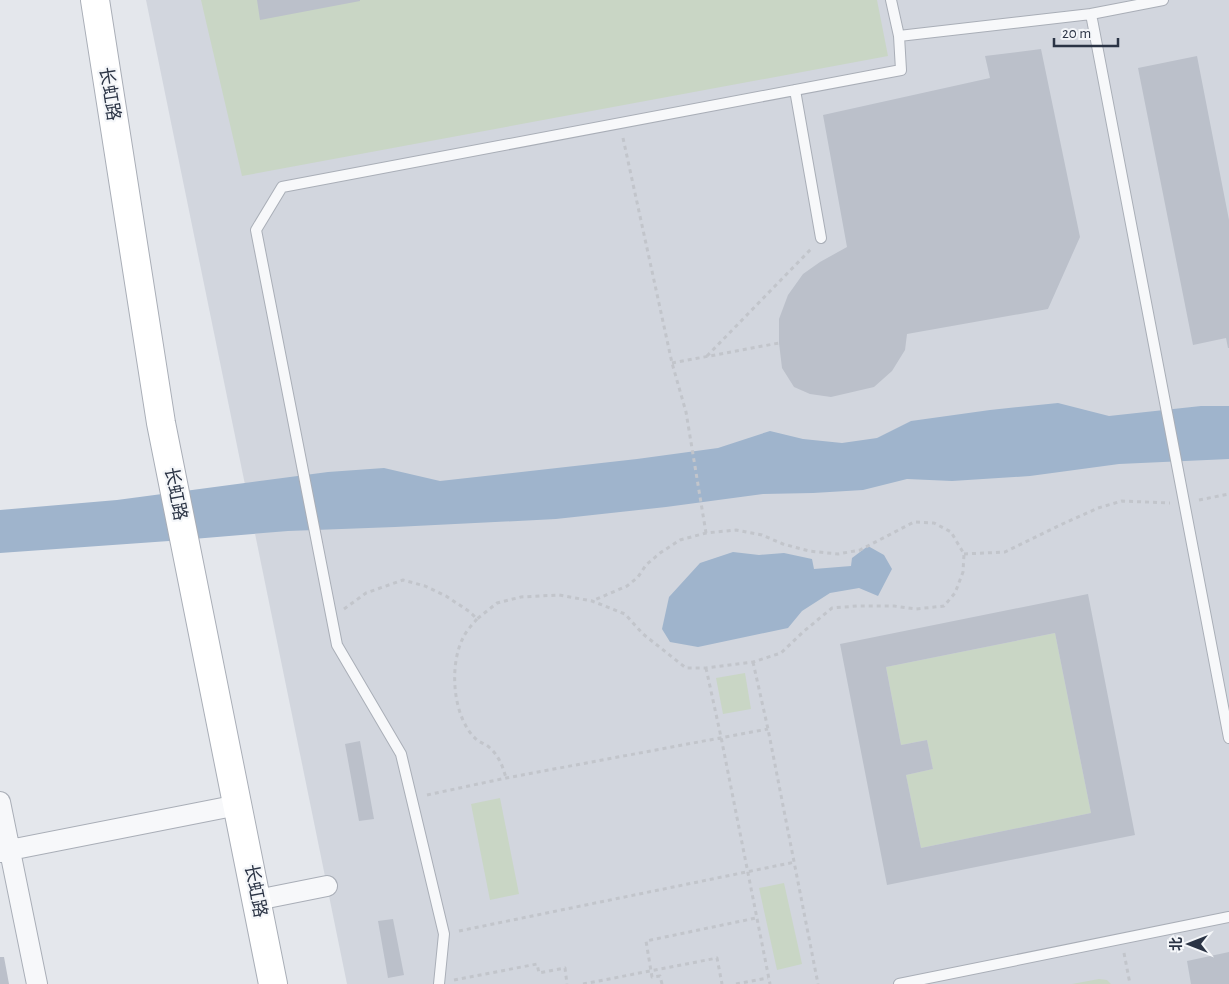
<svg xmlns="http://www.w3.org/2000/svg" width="1229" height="984" font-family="'Alegreya Sans','Noto Sans SC',sans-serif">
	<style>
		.built { fill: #d2d6de }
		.green { fill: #c9d6c5 }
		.water { fill: #9fb4cc }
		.building { fill: #bbc0ca; fill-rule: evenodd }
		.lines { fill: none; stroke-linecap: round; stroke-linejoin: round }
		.service-casing { stroke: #a9aeb7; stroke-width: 12 }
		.minor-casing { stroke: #a9aeb7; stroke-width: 22 }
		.secondary-casing { stroke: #a9aeb7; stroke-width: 30 }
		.path { stroke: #c2c5cb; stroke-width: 3; stroke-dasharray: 4 4; stroke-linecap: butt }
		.service { stroke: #f7f8fa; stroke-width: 10 }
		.minor { stroke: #f7f8fa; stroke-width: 20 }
		.secondary { stroke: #fff; stroke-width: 28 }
		.labels { text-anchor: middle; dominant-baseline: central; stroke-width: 4.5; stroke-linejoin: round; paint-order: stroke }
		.street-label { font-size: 18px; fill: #2b3445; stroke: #f4f6f9 }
	</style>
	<rect width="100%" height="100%" fill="#e4e7ec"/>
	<path class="built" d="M146 0H1229V984H347Z"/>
	<path class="green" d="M201 0H877L888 56 242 176Z
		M1055 633 1091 813 921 848 906 775 933 769 927 740 901 745 886 667Z
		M745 673 751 709 723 714 716 678Z
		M500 798 519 894 490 900 471 804Z
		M784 883 802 964 777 970 759 888Z
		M1099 979 1107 980 1111 984H1072Z"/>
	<path class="water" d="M1058 403 1109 416 1201 406H1229V459L1119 464 1030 476 952 481 907 479 863 490 813 493 763 494 666 507 556 519 395 527 288 531 169 541 0 553V510L117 500 328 472 384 468 440 481 637 459 718 448 770 431 803 439 842 443 877 438 911 421 990 410Z
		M868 546 884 555 892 569 878 596 859 588 830 593 802 611 788 628 698 647 670 642 662 629 669 597 700 563 733 552 759 555 784 553 812 559 814 569 851 566 852 558Z"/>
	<path class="building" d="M257 0H360V1L260 20Z
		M1041 49 1080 237 1048 309 907 334 905 350 892 371 874 387 831 397 810 394 794 387 782 368 779 343V319L788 295 803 274 820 262 847 247 823 115 990 78 985 56Z
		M1197 56 1229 220V348H1228L1226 338 1193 345 1138 68Z
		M1088 594 1135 835 887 885 840 644ZM1055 633 1091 813 921 848 906 775 933 769 927 740 901 745 886 667Z
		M360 741 374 819 359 821 345 744Z
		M393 919 404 975 388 978 378 921Z
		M1229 952V984H1191L1187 961Z
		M0 957H4L9 984H0Z"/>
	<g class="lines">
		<g class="service-casing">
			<path id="service" d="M1091 14 1163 0
				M899 36 1091 14 1229 738
				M795 90 821 238
				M439 984 444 934 401 754 337 645 256 230 282 187 901 70 899 36 891 0
				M899 984 1229 917"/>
		</g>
		<g class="minor-casing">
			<path id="minor" d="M0 802 37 984
				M0 852 238 805
				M257 900 327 886"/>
		</g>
		<g class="secondary-casing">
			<path id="secondary" d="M95 0 161 423 273 984"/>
		</g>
		<path class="path" d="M623 138 672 363 686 412 706 533
			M707 356 812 248
			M672 363 779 343
			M1199 500 1229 494
			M964 554 1005 552 1058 526 1098 508 1122 501 1170 503
			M344 609 366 593 403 580 425 586 446 596 470 612 477 619 497 603 521 597 559 595 592 601 625 614 643 634 686 668H706L753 662 781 653 803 632 832 608 857 606H894L916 609 944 606 955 593 963 572 964 554 951 532 934 523 914 522 860 550 838 554 809 551 783 544 762 535 736 530 706 533 680 540 660 553 646 565 638 577 627 586 592 601
			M477 619C472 625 466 631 463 638 449 665 452 718 477 740 481 743 486 744 490 748 499 756 503 767 506 778
			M753 662 768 729 818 984
			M706 668 721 737 770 984
			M427 795 506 778 768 729
			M459 931 795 862
			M1124 953 1130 984
			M454 980 537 964 539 973 565 968 567 984
			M583 984 717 958 722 984
			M662 984 660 976 652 977 646 941 756 918
			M736 984 768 978"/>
		<use href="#service" class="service"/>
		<use href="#minor" class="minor"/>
		<use href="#secondary" class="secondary"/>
	</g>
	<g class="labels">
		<g class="street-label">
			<text transform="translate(109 94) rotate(81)">长虹路</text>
			<text transform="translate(175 494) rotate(79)">长虹路</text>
			<text transform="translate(255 891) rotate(79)">长虹路</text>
		</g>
	</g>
	<g transform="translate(1189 944) rotate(270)" stroke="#f4f6f9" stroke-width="4" paint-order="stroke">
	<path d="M0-4L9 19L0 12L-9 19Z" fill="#2b3445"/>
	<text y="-8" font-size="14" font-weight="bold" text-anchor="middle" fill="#2b3445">北</text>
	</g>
	<path d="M1054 38v8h64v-8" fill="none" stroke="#2b3445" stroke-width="2.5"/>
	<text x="1062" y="38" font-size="15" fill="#2b3445" stroke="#f4f6f9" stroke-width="4" paint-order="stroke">20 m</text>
</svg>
